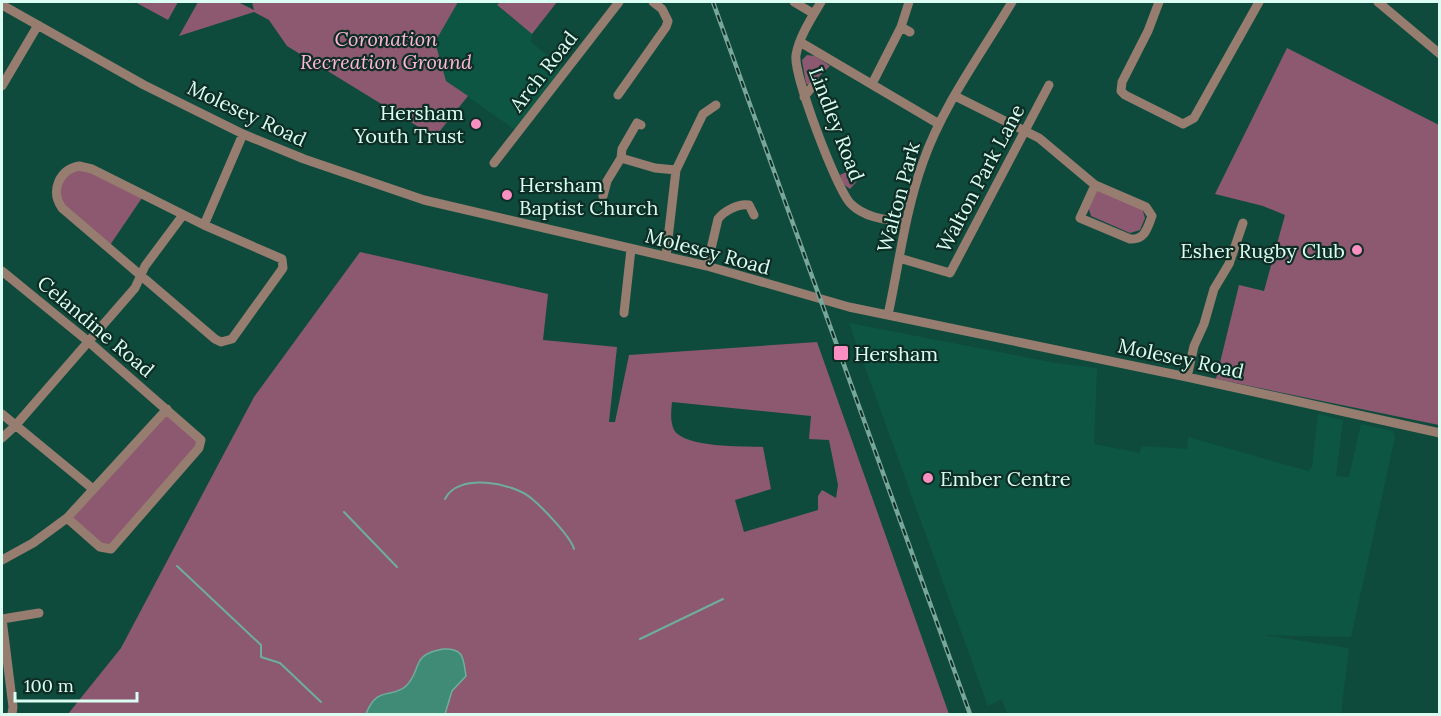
<svg xmlns="http://www.w3.org/2000/svg" width="1441" height="716" font-family="Lora,serif">
	<style>
		.built { fill: #0e5644 }
		.green { fill: #8c5970; fill-rule: evenodd }
		.water { fill: #3f8b75; stroke: #6eae9a; stroke-width: 1.5 }
		.lines { fill: none; stroke-linecap: round; stroke-linejoin: round }
		.stream { stroke: #6eae9a; stroke-width: 2 }
		.minor { stroke: #967d6f; stroke-width: 9 }
		.rail-casing { stroke: #78a799; stroke-width: 4.5 }
		.rail { stroke: #0e2d24; stroke-width: 2; stroke-dasharray: 7; stroke-linecap: butt }
		.poi-dot { fill: #fc8fc2; stroke: #0e2d24; stroke-width: 2 }
		.labels { text-anchor: middle; dominant-baseline: central; stroke-width: 4.5; stroke-linejoin: round; paint-order: stroke }
		.park-label { font-size: 20px; font-style: italic; fill: #feb7d6; stroke: #0e2d24 }
		.street-label { font-size: 20px; fill: #dafef1; stroke: #0e2d24 }
		.poi-label { font-size: 20px; fill: #dafef1; stroke: #0e2d24; text-anchor: start }
	</style>
	<rect width="100%" height="100%" fill="#0f4b3c"/>
	<path class="built" d="M458 2H500L497 6 532 34 531 42 566 71 518 132 446 81 435 42Z
		M849 323 1055 363 1097 368 1094 444 1140 453 1141 446 1187 449 1188 437 1308 471 1312 467 1318 414 1343 420 1336 476 1349 477 1361 424 1393 431 1395 437 1351 637 1263 635 1349 648 1341 714H1007L1002 699 988 706Z"/>
	<path class="green" d="M135 2H178L168 20Z
		M198 2H238L254 10 252 2H458L435 42 446 81 468 96 435 137 287 46 269 20 254 12 179 36Z
		M500 2H557L532 34 497 5Z
		M1287 48 1439 125V425L1216 379 1239 285 1264 291 1285 215 1263 206 1215 194Z
		M807 55 815 56 830 66 810 85 806 84 802 60Z
		M79 166 144 195 108 248 56 196 58 184Z
		M846 172 857 181 850 189 843 184 840 175Z
		M1097 190 1142 208 1145 218 1140 230 1130 233 1091 216 1088 206Z
		M360 252 548 294 543 340 617 347 609 422H615L629 355 817 342 949 714H68L121 648 254 397ZM672 402 811 416 809 439 829 440 838 485 836 498 822 490 818 496V510L744 532 735 500 771 489 763 447C743 446 685 448 674 430 670 421 671 412 672 402Z
		M167 409 201 440 108 550 67 518Z"/>
	<path class="water" d="M443 649C465 648 463 659 466 676L452 691 445 714H366C377 685 392 699 406 686 423 670 409 655 443 649Z"/>
	<g class="lines">
		<path class="stream" d="M445 499C458 472 513 483 531 498 542 507 571 537 574 549
			M344 512 397 567
			M177 566 261 645V657L280 663 321 702
			M640 639 723 599"/>
		<path class="minor" d="M794 2 814 14
			M821 2C812 17 799 37 796 55 793 74 837 191 851 204 865 218 887 220 906 223
			M909 2 901 27 910 32
			M1159 2 1148 31 1122 82 1121 91 1125 95 1183 124 1194 118 1259 2
			M1378 2 1440 54
			M2 5 144 85 243 134 304 159 424 200 707 266 849 307 1187 377 1440 433
			M800 42 939 124
			M872 84 901 27
			M2 86 38 25
			M618 95 666 27 668 21 662 9 653 2
			M955 96 1039 138 1095 185 1146 207 1152 216C1147 229 1145 240 1130 239L1080 218 1095 185
			M804 97 816 82
			M641 125 637 123 622 149 621 158 655 168 676 170
			M494 163 619 2
			M79 166 92 169 204 225 282 259 283 268 232 339 221 342 215 339 62 208C50 191 59 170 79 166Z
			M603 196 607 181 621 158
			M204 225 243 134
			M666 256 676 170 703 114 716 105
			M899 258 950 273 1049 85
			M707 266 718 219C724 211 739 203 749 205L754 215
			M2 271 89 342 201 440 199 448 111 549 100 547 67 518
			M624 313 631 249
			M888 315C899 264 905 212 923 162 943 105 981 54 1012 2
			M1187 377 1194 346 1204 324 1214 289 1229 264 1243 223
			M2 414 93 489
			M2 438 15 426 135 288 145 266 183 215
			M2 560 33 543 67 518 167 409
			M12 714 13 707 2 619 39 613"/>
		<g class="rail-casing">
			<path id="rail" d="M713 2 970 714"/>
		</g>
		<use href="#rail" class="rail"/>
	</g>
	<g class="poi-dot">
		<circle cx="476" cy="124" r="6"/>
		<circle cx="507" cy="195" r="6"/>
		<circle cx="1357" cy="250" r="6"/>
		<rect x="833" y="345" width="16" height="16" rx="3"/>
		<circle cx="928" cy="478" r="6"/>
	</g>
	<g class="labels">
		<g class="park-label">
			<text x="386" y="38">Coronation<tspan x="386" dy="23">Recreation Ground</tspan></text>
		</g>
		<g class="street-label">
			<text transform="translate(543 71) rotate(-52)">Arch Road</text>
			<text transform="translate(247 113) rotate(25)">Molesey Road</text>
			<text transform="translate(837 124) rotate(69)">Lindley Road</text>
			<text transform="translate(980 178) rotate(-62)">Walton Park Lane</text>
			<text transform="translate(898 197) rotate(-75)">Walton Park</text>
			<text transform="translate(708 251) rotate(15)">Molesey Road</text>
			<text transform="translate(96 326) rotate(40)">Celandine Road</text>
			<text transform="translate(1181 358) rotate(12)">Molesey Road</text>
		</g>
		<g class="poi-label">
			<text x="464" y="112" text-anchor="end">Hersham<tspan x="464" dy="23">Youth Trust</tspan></text>
			<text x="519" y="184">Hersham<tspan x="519" dy="23">Baptist Church</tspan></text>
			<text x="1345" y="250" text-anchor="end">Esher Rugby Club</text>
			<text x="854" y="353">Hersham</text>
			<text x="940" y="478">Ember Centre</text>
		</g>
	</g>
	<rect width="1441" height="716" fill="none" stroke="#dafef1" stroke-width="6"/>
	<path d="M15 692v9h122v-9" fill="none" stroke="#dafef1" stroke-width="3"/>
	<text x="24" y="692" font-size="18" fill="#dafef1" stroke="#0e2d24" stroke-width="4.5" paint-order="stroke">100 m</text>
</svg>
